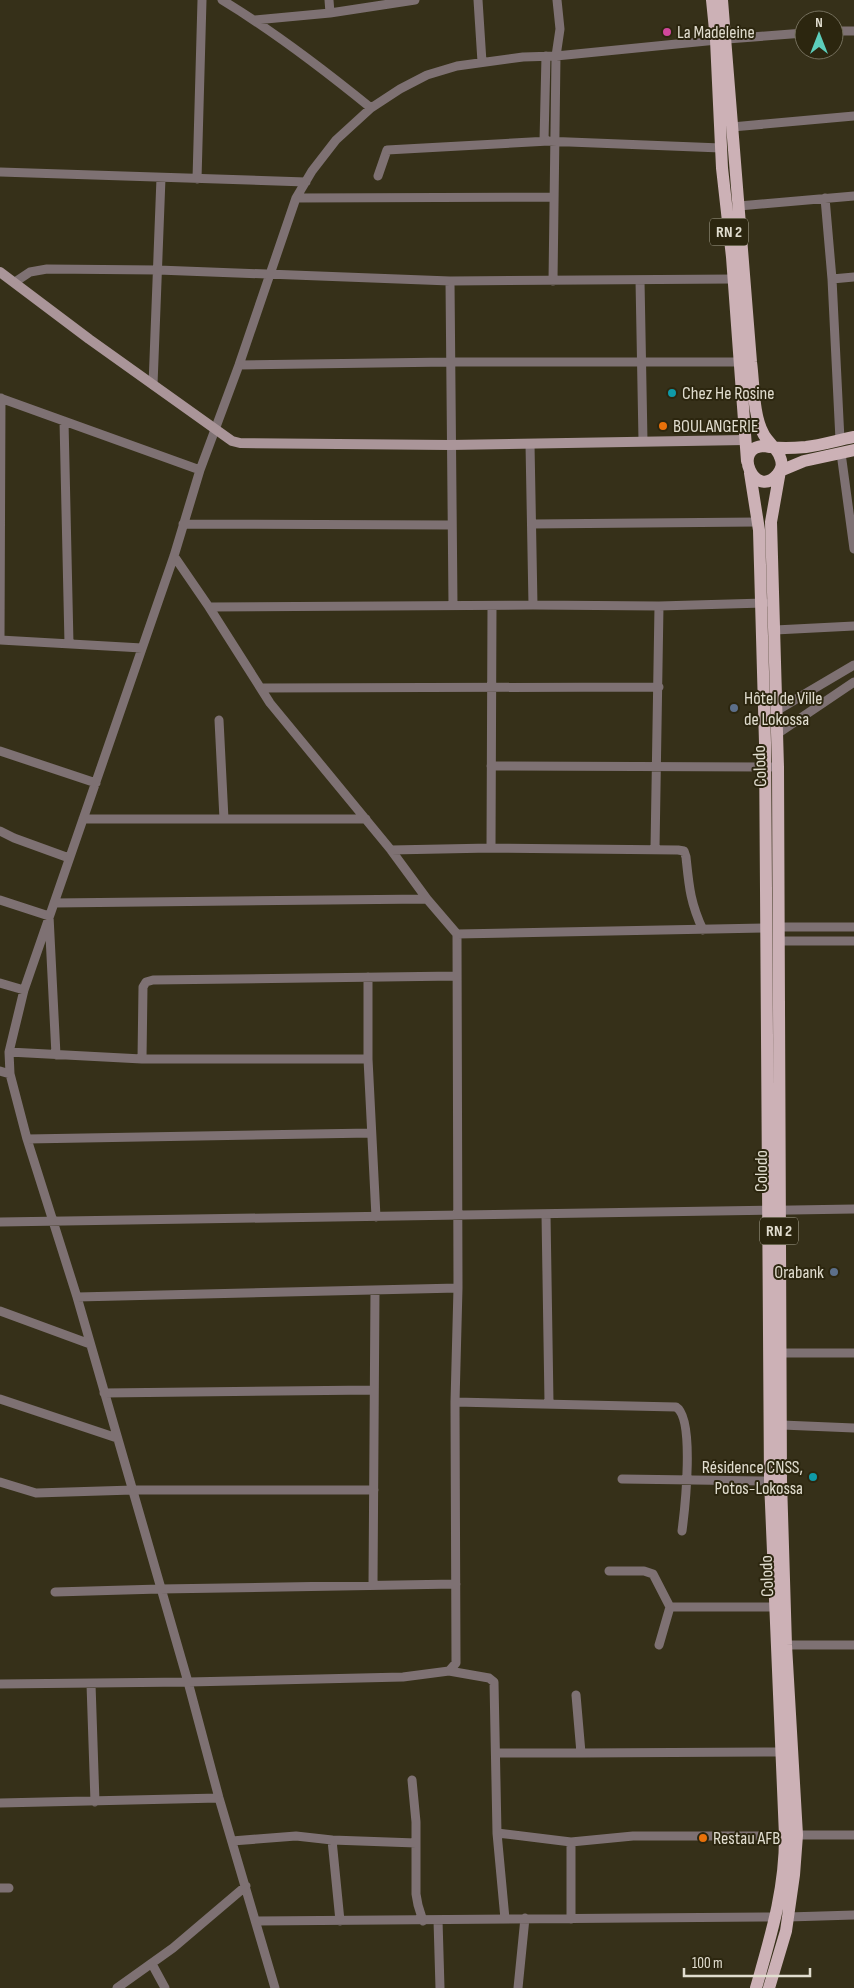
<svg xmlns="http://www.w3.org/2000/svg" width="854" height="1988" font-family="'Sofia Sans Condensed',sans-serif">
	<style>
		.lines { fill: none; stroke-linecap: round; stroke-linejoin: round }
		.street { stroke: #7e7173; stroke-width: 9 }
		.secondary { stroke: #aa9599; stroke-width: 10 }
		.primary { stroke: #ccb1b6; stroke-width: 12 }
		.hotel-dot { fill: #d1479c; stroke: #2c260f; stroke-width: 2 }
		.culture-dot { fill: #0f9aa8; stroke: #2c260f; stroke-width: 2 }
		.food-dot { fill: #e8710a; stroke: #2c260f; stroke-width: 2 }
		.service-dot { fill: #5c6f8a; stroke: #2c260f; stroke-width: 2 }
		.labels { text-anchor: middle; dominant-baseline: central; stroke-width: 4; stroke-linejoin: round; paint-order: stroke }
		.shield { fill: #2c260f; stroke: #aba695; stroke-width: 1 }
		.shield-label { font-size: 16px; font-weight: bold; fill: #e1ddcf }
		.poi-label { font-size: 18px; fill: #e1ddcf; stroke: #2c260f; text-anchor: start }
		.street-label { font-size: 18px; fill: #e1ddcf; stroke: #2c260f }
	</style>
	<rect width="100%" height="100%" fill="#363019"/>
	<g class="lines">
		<path class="street" d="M222 0C275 32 323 69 371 108
			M329 0 330 13
			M478 0 482 62
			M255 20 330 13 415 0
			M834 31H854
			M546 56 544 141 721 148
			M732 127 854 116
			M0 172 306 182
			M378 176 387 150 549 141
			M197 179 202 0
			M296 198 553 197
			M825 198 832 279 840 440
			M739 206 854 196
			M832 279 854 277
			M640 280 643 441
			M450 281 453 605
			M553 281 556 56 560 29 557 0
			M15 282 30 272 47 269 158 270 450 281 734 279
			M239 365 449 362H741
			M153 385 161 178
			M0 398 200 470
			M64 421 69 644
			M530 444 533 605
			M841 453 854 549
			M183 524 451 525
			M532 524 757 522
			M174 556 209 607 270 703 391 850 427 899 457 934 458 1288 455 1402 456 1663 449 1671
			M209 607 533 605 659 606 765 603
			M775 630 854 626
			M0 640 1 398
			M0 640 142 648
			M261 688 659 687
			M776 711 854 665
			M219 720 224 819
			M777 734 854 682
			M0 751 96 783
			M491 766 771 767
			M83 819H366
			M0 831 14 838 69 858
			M491 848 492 606
			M655 849 659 606
			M391 850 491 848 678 850 684 851 686 857C689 886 690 902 703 930
			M0 900 49 916 56 1055
			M54 903 427 899
			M778 927H854
			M457 934 767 928
			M779 941H854
			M368 977V1059L376 1217
			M0 983 24 990
			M9 1052 142 1059H368
			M142 1059 143 987 146 982 153 980 457 976
			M0 1071 10 1074
			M27 1139 371 1133
			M546 1214 549 1403
			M0 1222 854 1209
			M77 1297 458 1288
			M0 1311 90 1344
			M780 1353H854
			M104 1393 374 1390
			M0 1399 117 1438
			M455 1402 676 1407C695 1418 685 1508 682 1531
			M782 1425 854 1428
			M622 1479 770 1481
			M0 1482 36 1493 133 1490H374
			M609 1571H644L653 1574 670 1607
			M373 1585 375 1290
			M55 1592 160 1589 456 1584
			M659 1645 670 1607H775
			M786 1645H854
			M0 1684 188 1682 403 1677 449 1671 489 1678 494 1682 497 1833 505 1919
			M91 1684 95 1802
			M497 1753H581L576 1695
			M581 1753 781 1752
			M412 1780 416 1822V1894L418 1905 423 1921
			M0 1803 219 1798
			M497 1833 571 1842
			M797 1835H854
			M332 1840 416 1843
			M232 1841 296 1836 332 1840 340 1921
			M0 1888H9
			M788 1917 854 1915
			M571 1919V1842L633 1836H785
			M438 1920 440 1988
			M257 1921 776 1917
			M152 1964 165 1988
			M117 1988 173 1948 246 1886
			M275 1988 219 1798 188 1682 77 1297 27 1139 10 1074 9 1052 24 990 174 556 200 470 239 365 296 198 312 171 336 140 371 108 400 89 427 75 457 66 523 57 556 56 727 39 804 33
			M518 1988 525 1918"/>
		<path class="secondary" d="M0 272 89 339 232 441 240 443 450 445 745 440"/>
		<path class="primary" d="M712 0 716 40 722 168 732 257 747 461
			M722 0 751 362C754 383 753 415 763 433 767 442 778 449 780 457 783 464 782 469 777 475 755 500 731 447 764 446 766 446 769 447 771 447 782 449 795 448 806 447 822 445 838 440 854 437
			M750 473 759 530 765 743 770 1481 785 1836C785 1891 771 1935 756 1988
			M769 1988 786 1931 794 1875 797 1835 786 1645 781 1481 778 767 771 522 780 471 804 461 854 450"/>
	</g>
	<circle class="hotel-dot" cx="667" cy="32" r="5"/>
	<g class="culture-dot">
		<circle cx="672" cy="393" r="5"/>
		<circle cx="813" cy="1477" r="5"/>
	</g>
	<g class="food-dot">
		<circle cx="663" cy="426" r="5"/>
		<circle cx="703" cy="1838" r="5"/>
	</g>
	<g class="service-dot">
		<circle cx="734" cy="708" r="5"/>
		<circle cx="834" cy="1272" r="5"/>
	</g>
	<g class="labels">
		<g class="shield">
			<rect x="710" y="218.5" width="38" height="27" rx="4"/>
			<rect x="760" y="1217.5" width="38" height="27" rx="4"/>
		</g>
		<g class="shield-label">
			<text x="729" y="232">RN 2</text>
			<text x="779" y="1231">RN 2</text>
		</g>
		<g class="poi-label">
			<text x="677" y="32">La Madeleine</text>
			<text x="682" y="393">Chez He Rosine</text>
			<text x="673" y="426">BOULANGERIE</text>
			<text x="744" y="698">Hôtel de Ville<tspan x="744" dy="21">de Lokossa</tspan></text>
			<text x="824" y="1272" text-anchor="end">Orabank</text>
			<text x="803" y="1467" text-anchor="end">Résidence CNSS,<tspan x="803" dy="21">Potos-Lokossa</tspan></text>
			<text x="713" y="1838">Restau AFB</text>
		</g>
		<g class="street-label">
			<text transform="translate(760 766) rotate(-92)">Colodo</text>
			<text transform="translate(761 1171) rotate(-90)">Colodo</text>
			<text transform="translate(767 1576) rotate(-92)">Colodo</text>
		</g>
	</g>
	<g transform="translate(819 35)"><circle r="24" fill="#2c260f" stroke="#746f5c"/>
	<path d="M0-4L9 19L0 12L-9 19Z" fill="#5ccebb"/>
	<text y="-8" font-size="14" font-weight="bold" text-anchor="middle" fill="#e1ddcf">N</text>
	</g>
	<path d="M684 1968v8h126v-8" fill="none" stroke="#e1ddcf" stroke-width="2.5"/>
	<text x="692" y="1968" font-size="15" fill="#e1ddcf" stroke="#2c260f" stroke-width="4" paint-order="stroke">100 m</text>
</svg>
